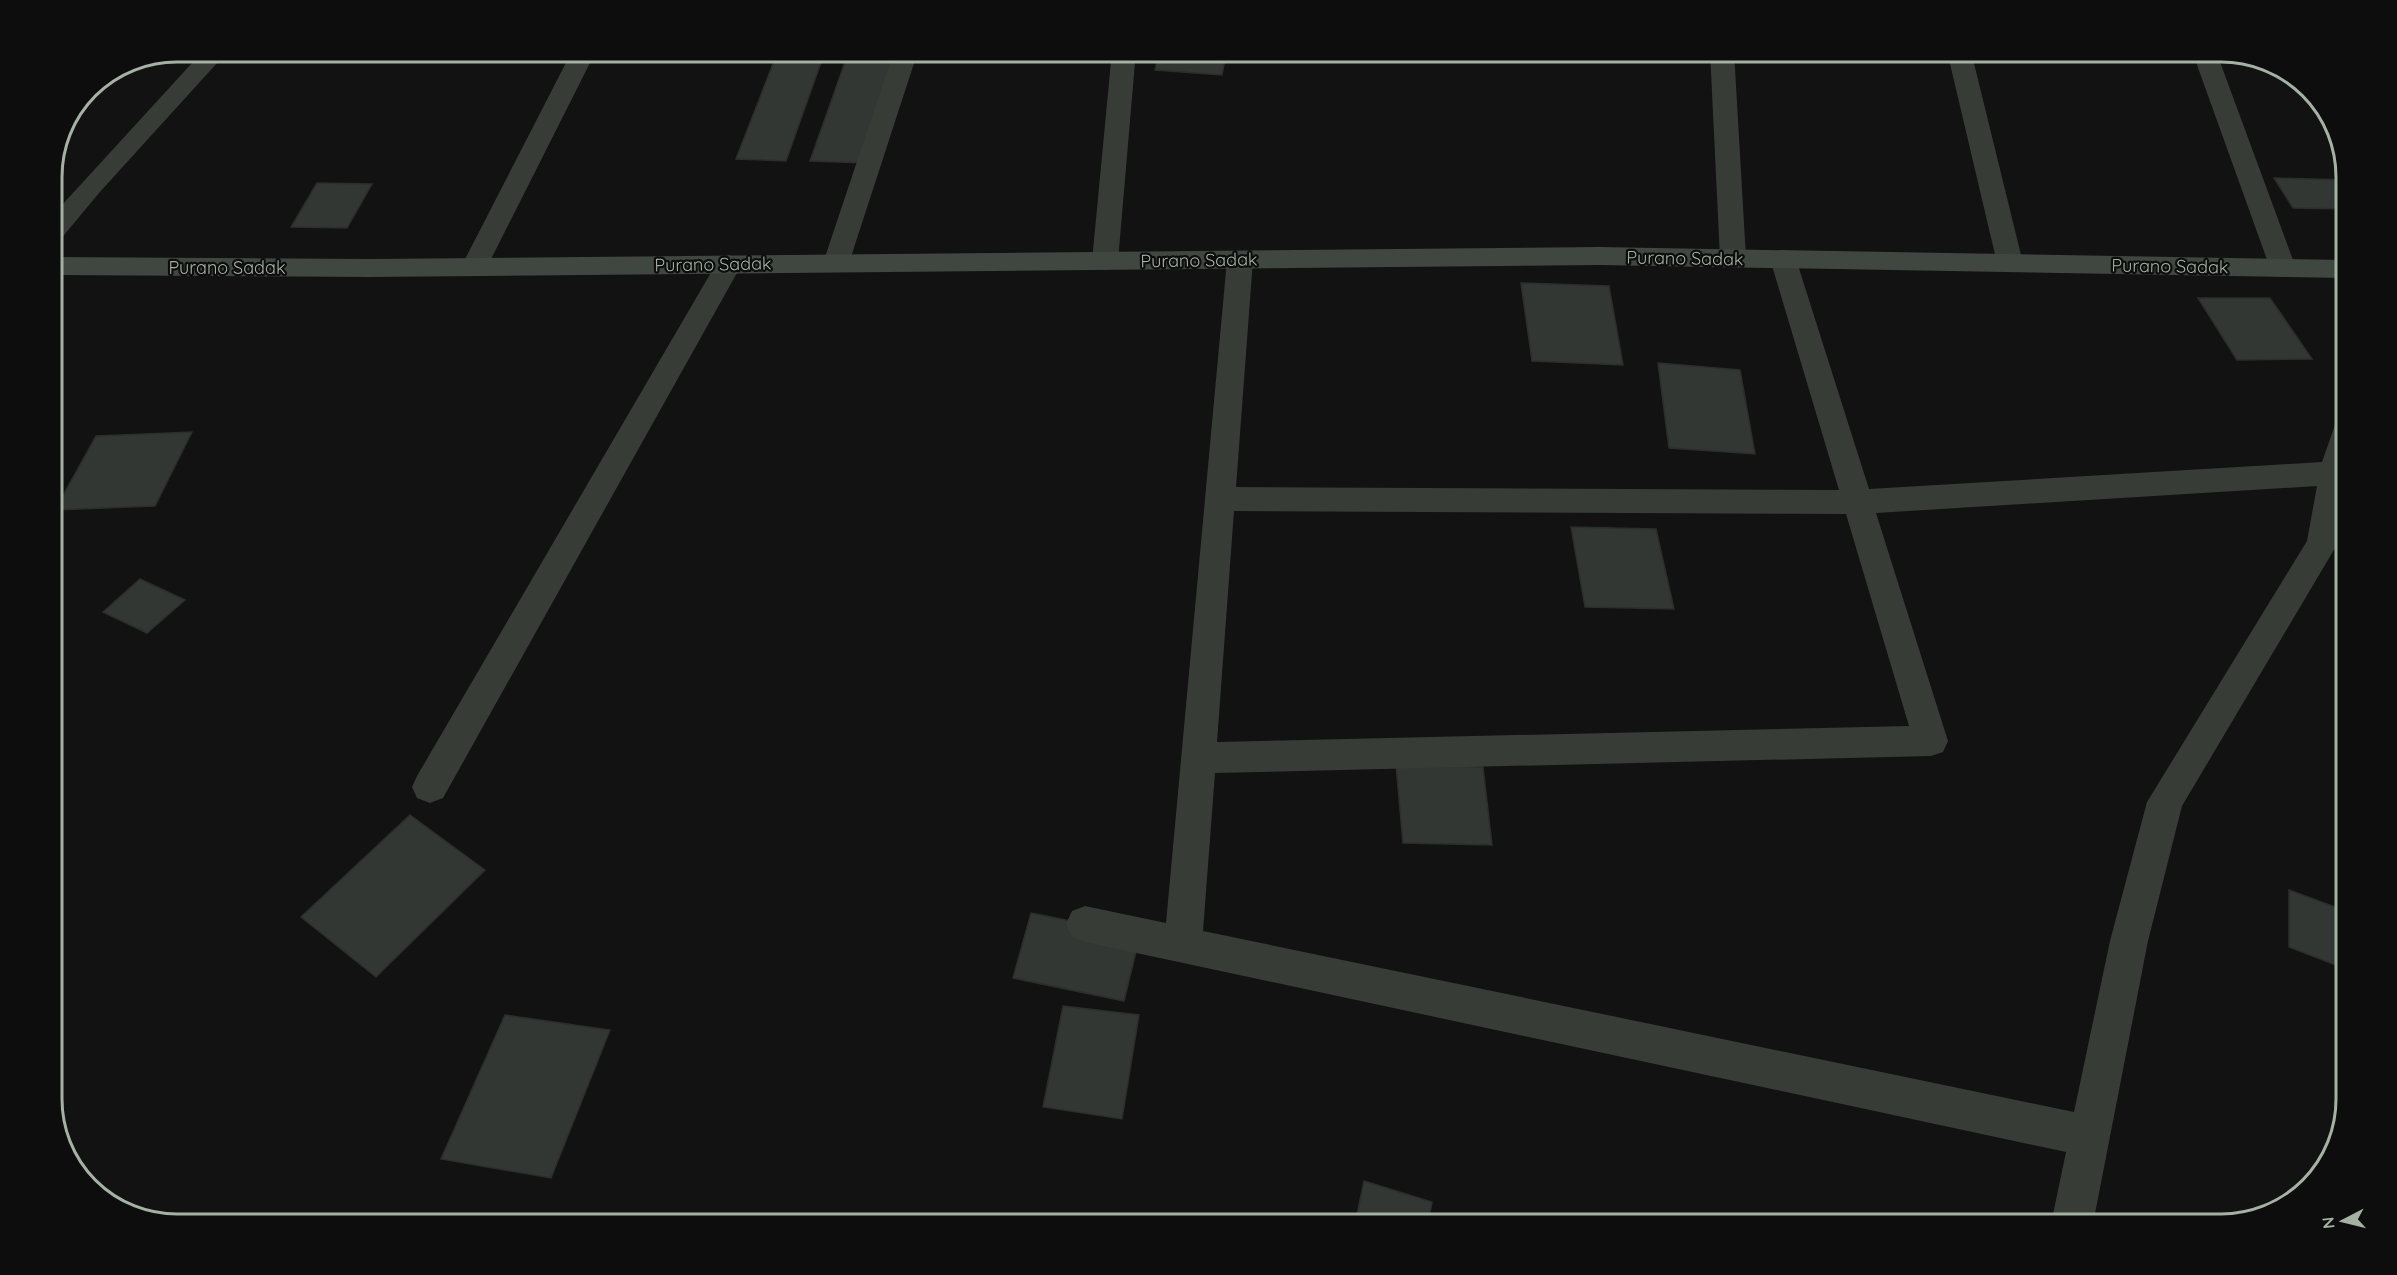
<svg xmlns="http://www.w3.org/2000/svg" width="2397" height="1275" font-family="Quicksand,sans-serif">
	<style>
		.building { fill: #333733; stroke: #2b2e2b; stroke-width: 1.5 }
		.lines { fill: none; stroke-linecap: round; stroke-linejoin: round }
		.minor { fill: #373c37; fill-rule: evenodd }
		.secondary { fill: #404640; fill-rule: evenodd }
		.labels { text-anchor: middle; dominant-baseline: central; stroke-width: 4.5; stroke-linejoin: round; paint-order: stroke }
		.street-label { font-size: 18px; fill: #a4b2a3; stroke: #0c0d0c }
		.rim { fill: none; stroke: #a4b2a3; stroke-width: 3 }
	</style>
	<rect width="100%" height="100%" fill="#111211"/>
	<path class="building" d="M778 51H825L786 161 736 159Z
		M849 51H901L866 163 810 161Z
		M1159 51 1226 54 1222 75 1155 70Z
		M2274 178 2346 180V209L2293 208Z
		M317 183 372 184 347 228 291 227Z
		M1521 283 1609 286 1623 365 1532 361Z
		M2198 298H2270L2312 359 2237 360Z
		M1658 363 1740 370 1755 454 1669 448Z
		M192 432 155 506 55 510 96 436Z
		M1571 527 1656 529 1674 609 1585 607Z
		M140 579 185 600 147 633 103 612Z
		M1396 765 1483 767 1492 845 1403 843Z
		M410 815 485 870 376 977 301 917Z
		M2289 890 2346 911V969L2289 947Z
		M1031 913 1140 935 1124 1001 1013 978Z
		M1063 1006 1139 1015 1122 1119 1043 1107Z
		M505 1015 610 1030 551 1178 441 1159Z
		M1364 1181 1432 1202 1428 1224H1355Z
		M1875 1216 1956 1221 1957 1224H1877Z"/>
	<g class="lines">
		<path class="minor" d="M203 51H228L99 193 60 240 51 243V217Z
			M572 51H596L487 267 483 273 474 276 465 273 461 267Z
			M894 51H918L849 263 845 269 836 272 827 269 823 263Z
			M1112 51H1136L1118 261 1114 267 1105 270 1096 267 1092 261Z
			M1710 51H1734L1746 258 1742 264 1733 267 1724 264 1720 258Z
			M1947 51H1971L2023 263 2019 269 2010 272 2001 269 1997 263Z
			M2192 51H2216L2296 268 2292 274 2283 277 2274 274 2270 268Z
			M1783 250 1792 253 1796 259 1869 489 2322 462 2336 422 2346 419V493L2338 543 2182 806 2148 941 2093 1224H2051L2066 1152 1085 942 1072 937 1066 924 1072 911 1085 906 1166 923 1227 260 1231 254 1240 251 1249 254 1253 260 1236 487 1839 490 1770 259 1774 253ZM2317 486 2307 541 2147 802 2110 941 2074 1112 1203 931 1215 773 1931 756 1943 752 1948 741 1876 513ZM1234 511 1846 514 1909 726 1217 742Z
			M729 255 738 258 742 264 443 798 430 803 417 798 412 787 417 776 716 264 720 258Z"/>
		<path class="secondary" d="M1600 247 2346 260V278L1600 265 369 277 51 275V257L369 259Z"/>
	</g>
	<g class="labels">
		<g class="street-label">
			<text transform="translate(1685 258) rotate(1)">Purano Sadak</text>
			<text transform="translate(1199 260) rotate(-1)">Purano Sadak</text>
			<text transform="translate(713 264) rotate(-1)">Purano Sadak</text>
			<text transform="translate(2170 266) rotate(1)">Purano Sadak</text>
			<text x="227" y="267">Purano Sadak</text>
		</g>
	</g>
	<path d="M0 0H2397V1275H0ZM177 62H2221A115 115 0 0 1 2336 177V1099A115 115 0 0 1 2221 1214H177A115 115 0 0 1 62 1099V177A115 115 0 0 1 177 62Z" fill="#0c0d0c" fill-rule="evenodd"/>
	<path class="rim" d="M177 62H2221A115 115 0 0 1 2336 177V1099A115 115 0 0 1 2221 1214H177A115 115 0 0 1 62 1099V177A115 115 0 0 1 177 62Z"/>
	<g transform="translate(2343 1221) rotate(263)" stroke="#0c0d0c" stroke-width="4.5" paint-order="stroke">
	<path d="M0-4.5L10 22L0 15L-10 22Z" fill="#a4b2a3"/>
	<text y="-9" font-size="16" font-weight="bold" text-anchor="middle" fill="#a4b2a3">N</text>
	</g>
</svg>
